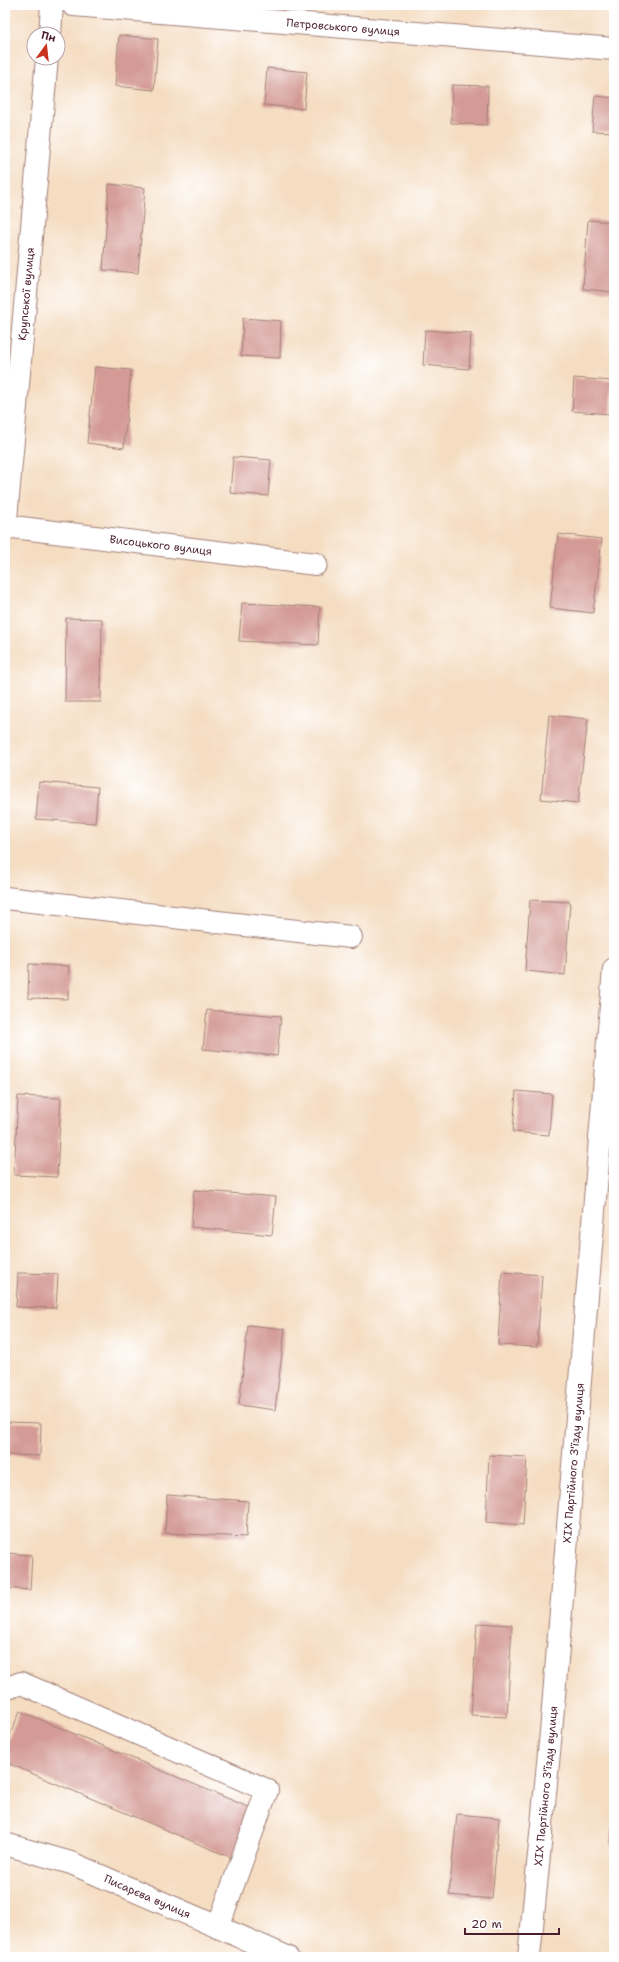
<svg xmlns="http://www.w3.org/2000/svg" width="619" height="1962" font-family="'Shantell Sans',sans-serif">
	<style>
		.building { fill: #d49b96 }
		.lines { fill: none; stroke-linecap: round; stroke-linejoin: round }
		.minor-casing { stroke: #a07e76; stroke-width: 24 }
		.minor { stroke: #fff; stroke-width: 22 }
		.labels { text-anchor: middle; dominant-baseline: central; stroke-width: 3; stroke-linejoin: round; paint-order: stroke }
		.street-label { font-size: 11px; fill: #4a1f2b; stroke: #fff }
	</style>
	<rect width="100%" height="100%" fill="#fff"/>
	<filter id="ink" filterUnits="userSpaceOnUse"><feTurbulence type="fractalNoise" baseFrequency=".025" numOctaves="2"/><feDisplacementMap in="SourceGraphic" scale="8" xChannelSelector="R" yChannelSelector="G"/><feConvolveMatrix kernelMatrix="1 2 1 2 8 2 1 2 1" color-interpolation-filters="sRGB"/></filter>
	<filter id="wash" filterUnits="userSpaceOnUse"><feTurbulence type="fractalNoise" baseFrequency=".012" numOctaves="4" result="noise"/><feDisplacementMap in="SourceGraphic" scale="16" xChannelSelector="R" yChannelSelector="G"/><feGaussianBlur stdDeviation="0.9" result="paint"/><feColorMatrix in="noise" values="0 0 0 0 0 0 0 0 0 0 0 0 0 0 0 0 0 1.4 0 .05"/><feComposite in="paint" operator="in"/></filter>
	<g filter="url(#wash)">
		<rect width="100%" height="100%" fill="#f5ddc2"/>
		<g id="blocks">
			<path class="building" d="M119 35 158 39 154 90 115 86Z
				M267 68 307 72 304 109 264 105Z
				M452 85 488 86 487 125 451 123Z
				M595 96 614 98V132L592 131Z
				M109 184 145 188 138 273 103 270Z
				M588 220 614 222V292L583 289Z
				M243 318 281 321 280 358 241 356Z
				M425 330 471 333 469 369 423 365Z
				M95 367 131 370 124 448 87 443Z
				M574 378 612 381 610 414 572 411Z
				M233 457 271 460 268 496 230 493Z
				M558 534 602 539 593 613 550 608Z
				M242 603 320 607 318 645 239 641Z
				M66 618 102 619 101 702H65Z
				M549 715 588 719 578 803 541 799Z
				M39 782 98 787 95 823 36 819Z
				M530 900 570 902 565 975 525 971Z
				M29 964 69 966 68 999 28 998Z
				M207 1010 281 1016 277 1056 203 1049Z
				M516 1091 552 1094 549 1135 513 1132Z
				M18 1096 61 1098 57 1177 14 1175Z
				M194 1190 276 1197 272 1235 191 1227Z
				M502 1272 542 1275 537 1347 498 1345Z
				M18 1273 58 1274 56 1308 16 1307Z
				M248 1325 285 1329 275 1410 239 1405Z
				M5 1422 41 1423 40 1456 5 1455Z
				M489 1455 527 1457 523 1525 486 1522Z
				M167 1495 248 1501 246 1537 165 1533Z
				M5 1553 32 1555 30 1590 5 1588Z
				M477 1623 512 1625 507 1717 471 1715Z
				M20 1711 253 1809 232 1858 5 1762V1747Z
				M457 1814 499 1818 492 1899 449 1895Z
				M613 1820 614 1821V1846H611Z"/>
		</g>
	</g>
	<g filter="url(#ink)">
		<use href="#blocks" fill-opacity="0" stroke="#a07e76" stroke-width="1"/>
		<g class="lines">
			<g class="minor-casing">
				<g id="minor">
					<path id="s1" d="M73 5 614 49"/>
					<path d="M50 34 52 5"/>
					<path id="s2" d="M5 526 316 564"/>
					<path id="s3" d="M5 530 47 58"/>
					<path d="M5 898 351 937"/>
					<path d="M5 1689 21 1683 267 1790 218 1927"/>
					<path id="s4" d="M5 1844 71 1863 287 1957"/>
					<path id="s5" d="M529 1957 551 1732 614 969"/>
				</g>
			</g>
			<use href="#minor" class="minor"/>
		</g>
	</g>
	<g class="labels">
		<g class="street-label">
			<text stroke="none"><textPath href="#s1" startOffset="271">Петровського вулиця</textPath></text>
			<text stroke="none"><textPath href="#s3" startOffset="237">Крупської вулиця</textPath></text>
			<text stroke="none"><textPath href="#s2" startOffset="157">Висоцького вулиця</textPath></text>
			<text stroke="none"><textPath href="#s5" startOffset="496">XIX Партійного З'їзду вулиця</textPath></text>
			<text stroke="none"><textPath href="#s5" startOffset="172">XIX Партійного З'їзду вулиця</textPath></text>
			<text stroke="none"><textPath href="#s4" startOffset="152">Писарєва вулиця</textPath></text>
		</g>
	</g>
	<rect width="619" height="1962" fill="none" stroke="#fff" stroke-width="20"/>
	<g transform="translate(46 46) rotate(15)"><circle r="19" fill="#ffffff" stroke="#b7a5aa"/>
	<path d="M0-3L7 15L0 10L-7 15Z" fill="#c8321e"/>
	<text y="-6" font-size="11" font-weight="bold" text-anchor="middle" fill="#4a1f2b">Пн</text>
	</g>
	<path d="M465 1928v6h94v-6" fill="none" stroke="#4a1f2b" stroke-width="2"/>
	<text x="471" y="1928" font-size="12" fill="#4a1f2b" stroke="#ffffff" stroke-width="3" paint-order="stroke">20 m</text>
</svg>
